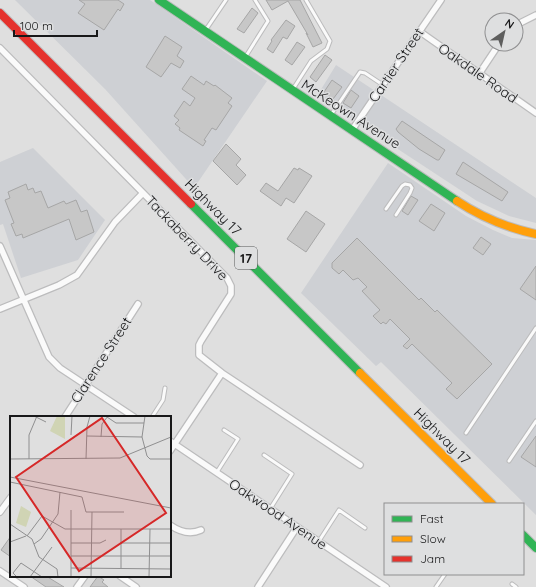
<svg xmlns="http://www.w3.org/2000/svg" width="536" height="587" font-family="Quicksand,sans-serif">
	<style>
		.built { fill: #ced0d4 }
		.building { fill: #c7c7c7; stroke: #a6a6a6 }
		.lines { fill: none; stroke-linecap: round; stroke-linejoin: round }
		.lane-casing { stroke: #bcbcbd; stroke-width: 5 }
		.street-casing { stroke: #bcbcbd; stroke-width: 8 }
		.fast-casing { stroke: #bcbcbd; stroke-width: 10 }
		.slow-casing { stroke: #bcbcbd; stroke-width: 10 }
		.jam-casing { stroke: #bcbcbd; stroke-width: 10 }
		.lane { stroke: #fafafa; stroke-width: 3 }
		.street { stroke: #fafafa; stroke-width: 5.5 }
		.fast { stroke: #30b455; stroke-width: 8 }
		.slow { stroke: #ff9f0a; stroke-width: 8 }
		.jam { stroke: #e5322d; stroke-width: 8 }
		.labels { text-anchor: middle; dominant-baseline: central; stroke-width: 3; stroke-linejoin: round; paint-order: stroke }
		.shield { fill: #dedfe0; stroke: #535455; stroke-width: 1 }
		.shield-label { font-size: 13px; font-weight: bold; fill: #181819 }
		.street-label { font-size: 14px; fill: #181819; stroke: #dedfe0 }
		.inset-road { fill: none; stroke: #8f8f90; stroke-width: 1 }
		.view { fill: #d62828; fill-opacity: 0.15; stroke: #d62828; stroke-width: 2 }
		.inset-edge { fill: none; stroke: #181819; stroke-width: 2 }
	</style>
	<rect width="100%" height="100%" fill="#dfdfdf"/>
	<path class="built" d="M15 0H150L267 81 194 188 105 89Z
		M336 65 536 198V223L509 216 477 201 317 96Z
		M33 148 105 220 78 260 21 278 3 224 0 225V162Z
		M388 163 466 216 493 230 512 238 536 240V515L381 362 376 366 301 293Z"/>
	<path class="building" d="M79 0H118L124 4 120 11 118 9 104 30 78 13 85 4Z
		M266 0H300L322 43 313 47 306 33 308 35 288 1 272 10Z
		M252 8 258 13 244 33 237 29Z
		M286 20 295 26 287 39 283 37 273 53 267 49 272 41 271 40Z
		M165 36 182 47 177 56 184 61 180 68 171 63 161 77 146 67Z
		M297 42 305 47 292 65 285 60Z
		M325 55 332 60 316 82 310 77Z
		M191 76 204 85 206 81 214 86 215 85 232 98 228 103 232 106 216 130 212 128 204 140 206 141 203 146 179 130 180 128 175 124 179 120 174 116 184 101 190 106 195 98 182 89Z
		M332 80 342 87 333 99 324 92Z
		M351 90 359 96 351 108 343 103Z
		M402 121 445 150 439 160H437L419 149 398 132 396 129Z
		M226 144 241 159 236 165 246 175 237 185 213 161Z
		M463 162 508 192 502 201 456 174Z
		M294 168 298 170 299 168 312 176 294 203 286 198 281 206 260 191 266 183 278 191Z
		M26 184 28 190 33 188 35 193 41 191 48 208 64 201 66 204 76 200 81 212 87 210 94 232 76 240 69 219 23 238 22 234 16 236 11 224 14 223 5 200 10 198 8 192Z
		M411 196 418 200 408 215 402 211Z
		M431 204 445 213 434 231 419 221Z
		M306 211 325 224 306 252 287 239Z
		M481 237 491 244 483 255 473 248Z
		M357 238 419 300 421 298 435 312 437 310 492 364 457 399 446 389 452 383 412 344 407 349 403 346 410 339 390 319 386 324 383 322 381 324 373 316 380 310 362 291 367 287 358 278 353 280 343 270 339 274 332 268V263Z
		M536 266V300L520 289Z
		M536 436V467L521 457Z
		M11 536V557L1 550Z
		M30 576H46L64 587H46Z
		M98 576 104 580 102 582 108 587H90Z"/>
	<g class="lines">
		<g class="lane-casing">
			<path id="lane" d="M205 31 226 0
				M246 56 268 21 255 0
				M293 89 311 61 327 49 330 41 306 0
				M331 115 360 72 365 73 383 85
				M386 209 402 186 405 184 410 185 412 188 410 193 396 215
				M152 417 163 400 165 388
				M466 433 536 328
				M264 455 292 474 270 509
				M509 461 536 421
				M217 472 238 439 224 430
				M319 541 339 510 365 528
				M512 584 516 587
				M436 587 445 574"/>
		</g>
		<g class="street-casing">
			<path id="street" d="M516 25 536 15
				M419 31 536 113
				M0 48 227 278 231 286V294L201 341 199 345V355L222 373 360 465
				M479 74 499 44
				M352 130 441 0
				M0 246 49 357 60 368 134 417
				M0 309 59 285 77 275 115 222 143 193
				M65 417 138 304
				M170 441 386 587
				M170 451 222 373
				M0 512 11 497
				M170 525C180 532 190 535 201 530
				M0 571 24 587
				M120 576 136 587
				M77 587 85 576
				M258 587 297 527"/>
		</g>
		<g class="fast-casing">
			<path id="fast" d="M159 0 457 201
				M191 204 360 373
				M523 535 536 548"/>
		</g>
		<g class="slow-casing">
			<path id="slow" d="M457 201C481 217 508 228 536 234
				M360 373 492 504"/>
		</g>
		<g class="jam-casing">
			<path id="jam" d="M0 13 191 204"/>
		</g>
		<use href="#lane" class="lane"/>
		<use href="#street" class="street"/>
		<use href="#fast" class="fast"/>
		<use href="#slow" class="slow"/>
		<use href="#jam" class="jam"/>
	</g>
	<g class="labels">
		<rect class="shield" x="235" y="247" width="22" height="22" rx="3"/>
		<g class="shield-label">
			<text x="246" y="258">17</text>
		</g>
		<g class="street-label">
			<text transform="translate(396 65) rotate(-56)">Cartier Street</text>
			<text transform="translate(478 73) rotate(35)">Oakdale Road</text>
			<text transform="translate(351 114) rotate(33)">McKeown Avenue</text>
			<text transform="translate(213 207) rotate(45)">Highway 17</text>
			<text transform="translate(187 238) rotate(46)">Tackaberry Drive</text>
			<text transform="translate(101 360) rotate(-57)">Clarence Street</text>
			<text transform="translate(442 436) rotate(45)">Highway 17</text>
			<text transform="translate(278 514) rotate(34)">Oakwood Avenue</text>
		</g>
	</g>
	<g transform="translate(10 416)">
		<rect width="161" height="161" fill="#dfdfdf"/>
		<path d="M47 0H55V23L40 15ZM11 90 21 96 16 111 6 107Z" fill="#d0d4b4"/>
		<path class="inset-road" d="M24 0 36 6M135 0 132 21 137 40 140 43H161M97 1 106 7H134M61 19 62 0M77 20 132 21M91 21 92 8 98 0M0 43 110 42 161 21M19 43V19L27 0M76 43 77 11 80 0M0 61 161 92M0 66 72 81 76 96H114M61 94V161M0 108 22 123 29 141 47 153 48 161M111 113V152M17 120 32 100 55 113H161M0 126 16 120M61 127H90L96 124M111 127H161M24 128 31 123 48 98 50 76M61 140H161M61 152 161 153M7 161 3 157 11 147 32 161M20 161 42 131M81 161 82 96M139 161 140 113"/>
		<path class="view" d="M92 2 156 97 69 155 6 61Z"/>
		<rect width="161" height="161" class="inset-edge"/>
	</g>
	<rect x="384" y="503" width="140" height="72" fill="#dedfe0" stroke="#8f8f90"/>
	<rect x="392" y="516" width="20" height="6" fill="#30b455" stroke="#8f8f90"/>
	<text x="420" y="523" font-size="12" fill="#181819">Fast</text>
	<rect x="392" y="536" width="20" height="6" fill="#ff9f0a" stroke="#8f8f90"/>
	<text x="420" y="543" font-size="12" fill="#181819">Slow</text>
	<rect x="392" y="556" width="20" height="6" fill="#e5322d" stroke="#8f8f90"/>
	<text x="420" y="563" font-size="12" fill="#181819">Jam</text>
	<g transform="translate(504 32) rotate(34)"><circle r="19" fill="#dedfe0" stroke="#8f8f90"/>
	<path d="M0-3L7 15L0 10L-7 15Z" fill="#5e5e5e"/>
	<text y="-6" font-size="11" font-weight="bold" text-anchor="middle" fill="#181819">N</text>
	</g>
	<path d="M14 30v6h83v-6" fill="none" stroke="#181819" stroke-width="2"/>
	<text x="20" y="30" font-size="12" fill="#181819" stroke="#dedfe0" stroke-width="3" paint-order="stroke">100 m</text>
</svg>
